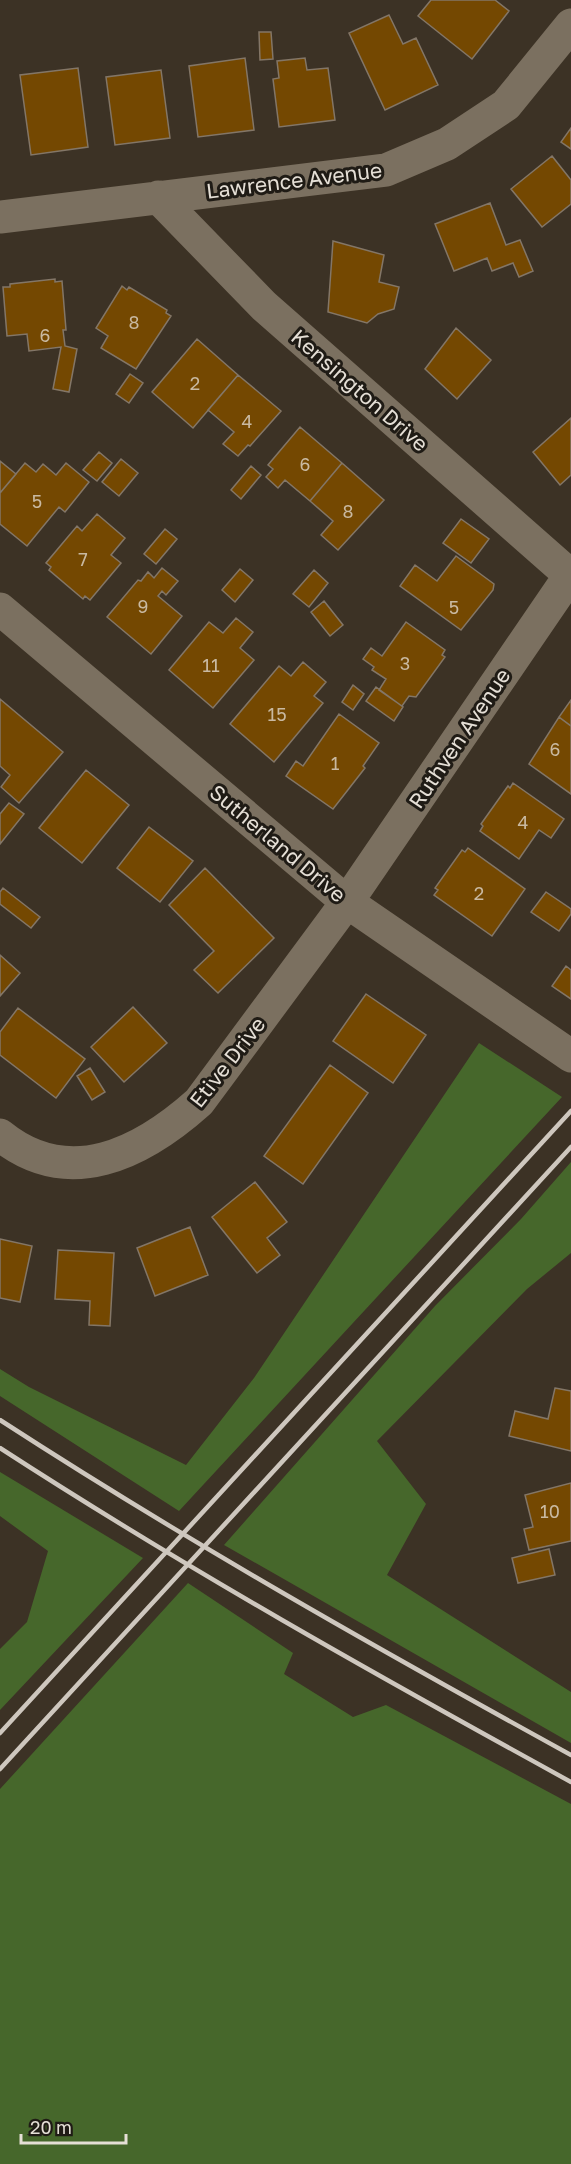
<svg xmlns="http://www.w3.org/2000/svg" width="571" height="2164" font-family="'Golos Text',sans-serif">
	<style>
		.forest { fill: #46672b }
		.building { fill: #744801; stroke: #837667; stroke-width: 1.5 }
		.lines { fill: none; stroke-linecap: round; stroke-linejoin: round }
		.street { stroke: #7b7060; stroke-width: 33 }
		.rail { stroke: #cec7be; stroke-width: 4.5 }
		.labels { text-anchor: middle; dominant-baseline: central; stroke-width: 6; stroke-linejoin: round; paint-order: stroke }
		.number-label { font-size: 18px; fill: #c9b9a1 }
		.street-label { font-size: 21px; fill: #e5dfd6; stroke: #1f1b15 }
	</style>
	<rect width="100%" height="100%" fill="#3c3225"/>
	<path class="forest" d="M479 1043 562 1097 179 1511 0 1396V1369L29 1387 186 1465 254 1378Z
		M571 1162V1253L527 1289 377 1441 426 1504 387 1575 571 1692V1743L224 1545 435 1306 521 1219Z
		M0 1472 143 1558 0 1710V1649L27 1622 48 1551 0 1516Z
		M188 1583 293 1653 284 1674 353 1717 386 1705 571 1804V2164H0V1789Z"/>
	<path class="building" d="M431 0H495L509 11 472 59 418 16Z
		M389 15 403 44 416 38 438 85 385 110 349 33Z
		M259 32H271L273 59 260 60Z
		M245 58 254 130 198 137 189 66Z
		M305 58 307 70 328 68 335 120 279 127 273 79 279 78 277 61Z
		M78 68 88 147 31 155 20 75Z
		M161 70 170 138 115 145 106 77Z
		M571 128V149L561 142Z
		M552 156 571 180V204L542 227 511 189Z
		M490 203 506 245 520 240 533 271 519 277 513 263 492 271 487 258 454 271 435 224Z
		M333 241 384 255 379 282 399 287 394 309 378 314 367 323 328 312Z
		M55 279V282L62 281 66 330H63L65 346 77 349 69 392 53 389 61 347 29 351 27 334 7 336 3 287H10V284Z
		M122 286 127 290 129 287 167 310 166 313 171 316 136 369 101 348 108 336 96 328Z
		M456 328 491 360 457 399 425 369Z
		M197 339 238 375 193 428 152 392Z
		M130 374 143 383 129 403 116 394Z
		M238 375 281 411 250 446 248 445 238 456 223 444 234 432 208 410Z
		M571 418V475L560 485 533 452Z
		M300 427 342 463 310 501 285 480 278 488 266 477 273 469 268 465Z
		M99 452 112 463 97 481 83 470Z
		M121 459 138 473 119 496 102 482Z
		M0 461 16 474 0 493Z
		M25 463 36 472 43 464 56 475 66 463 89 482 65 512 59 507 27 546 0 524V493Z
		M342 463 384 500 338 550 321 535 333 521 310 501Z
		M251 466 261 475 241 499 231 490Z
		M97 514 125 538 111 555 121 563 90 600 85 596 83 599 49 570 51 567 46 563 77 526 82 531Z
		M461 519 489 539 471 563 443 543Z
		M165 529 177 539 156 564 144 554Z
		M456 556 494 584 493 590 461 630 400 586 415 565 437 581Z
		M162 568 178 581 166 595 162 591 158 596 182 616 151 654 107 617 138 580 141 581 148 572 154 578Z
		M240 569 253 580 235 602 222 590Z
		M314 570 328 583 309 607 293 594Z
		M324 601 343 625 330 636 311 612Z
		M236 618 253 632 240 648 254 660 213 708 169 670 209 622 223 633Z
		M406 622 445 650 442 655 445 657 416 697 409 696 402 706 379 690 386 679 372 670 374 667 363 659 371 648 382 656Z
		M303 662 326 682 314 696 323 703 274 762 230 724 279 666 291 676Z
		M353 685 364 694 353 710 342 702Z
		M376 687 403 707 394 721 366 701Z
		M0 699 63 752 19 803 1 787 10 775 0 766Z
		M571 700V726L559 717Z
		M339 714 379 743 363 766 365 768 333 809 286 776 296 761 303 766Z
		M559 717 571 726V794L529 764Z
		M86 770 129 805 82 863 39 828Z
		M513 783 564 819 551 838 539 830 519 859 480 831 483 826 481 824 508 786 510 788Z
		M9 803 24 814 0 844V814Z
		M149 827 193 861 160 902 117 868Z
		M468 848 525 889 492 936 434 895 438 890 435 888 462 850 465 852Z
		M205 868 274 938 218 993 194 970 214 951 169 905Z
		M3 888 40 917 31 928 0 904V892Z
		M546 892 571 909V914L559 931 531 912Z
		M0 955 20 973 0 996Z
		M566 966 571 970V999L552 986Z
		M366 994 426 1035 393 1083 333 1041Z
		M133 1007 167 1043 124 1082 91 1047Z
		M18 1008 85 1059 56 1098 0 1055V1032Z
		M330 1065 368 1093 303 1184 264 1156Z
		M90 1068 105 1092 92 1100 77 1076Z
		M255 1182 287 1222 267 1238 280 1255 257 1273 212 1217Z
		M190 1227 208 1275 155 1296 137 1248Z
		M0 1239 32 1246 20 1302 0 1298Z
		M58 1250 114 1253 110 1326 89 1325 90 1301 55 1299Z
		M555 1388 571 1391V1451L509 1436 515 1411 548 1419Z
		M571 1483V1541L529 1550 524 1529 533 1527 525 1495Z
		M549 1549 555 1575 518 1583 512 1558Z"/>
	<g class="lines">
		<path class="street" d="M158 197 264 306 570 575
			M0 217 386 170 447 144 506 105 571 25
			M0 609 347 902 571 1056
			M0 1135C69 1191 142 1153 199 1102L347 902 571 574"/>
		<path class="rail" d="M0 1420C185 1540 378 1649 571 1755
			M0 1448C185 1568 378 1676 571 1782
			M0 1733 571 1111
			M0 1769 571 1147"/>
	</g>
	<g class="labels">
		<g class="number-label">
			<text x="134" y="322">8</text>
			<text x="45" y="335">6</text>
			<text x="195" y="383">2</text>
			<text x="247" y="421">4</text>
			<text x="305" y="464">6</text>
			<text x="37" y="501">5</text>
			<text x="348" y="511">8</text>
			<text x="83" y="559">7</text>
			<text x="143" y="606">9</text>
			<text x="454" y="607">5</text>
			<text x="405" y="663">3</text>
			<text x="211" y="665">11</text>
			<text x="277" y="714">15</text>
			<text x="555" y="749">6</text>
			<text x="335" y="763">1</text>
			<text x="523" y="822">4</text>
			<text x="479" y="893">2</text>
			<text x="550" y="1511">10</text>
		</g>
		<g class="street-label">
			<text transform="translate(294 180) rotate(-7)">Lawrence Avenue</text>
			<text transform="translate(360 390) rotate(41)">Kensington Drive</text>
			<text transform="translate(459 738) rotate(-56)">Ruthven Avenue</text>
			<text transform="translate(278 843) rotate(40)">Sutherland Drive</text>
			<text transform="translate(227 1062) rotate(-52)">Etive Drive</text>
		</g>
	</g>
	<path d="M21 2134v9h105v-9" fill="none" stroke="#e5dfd6" stroke-width="3"/>
	<text x="30" y="2134" font-size="18" fill="#e5dfd6" stroke="#1f1b15" stroke-width="4.5" paint-order="stroke">20 m</text>
</svg>
